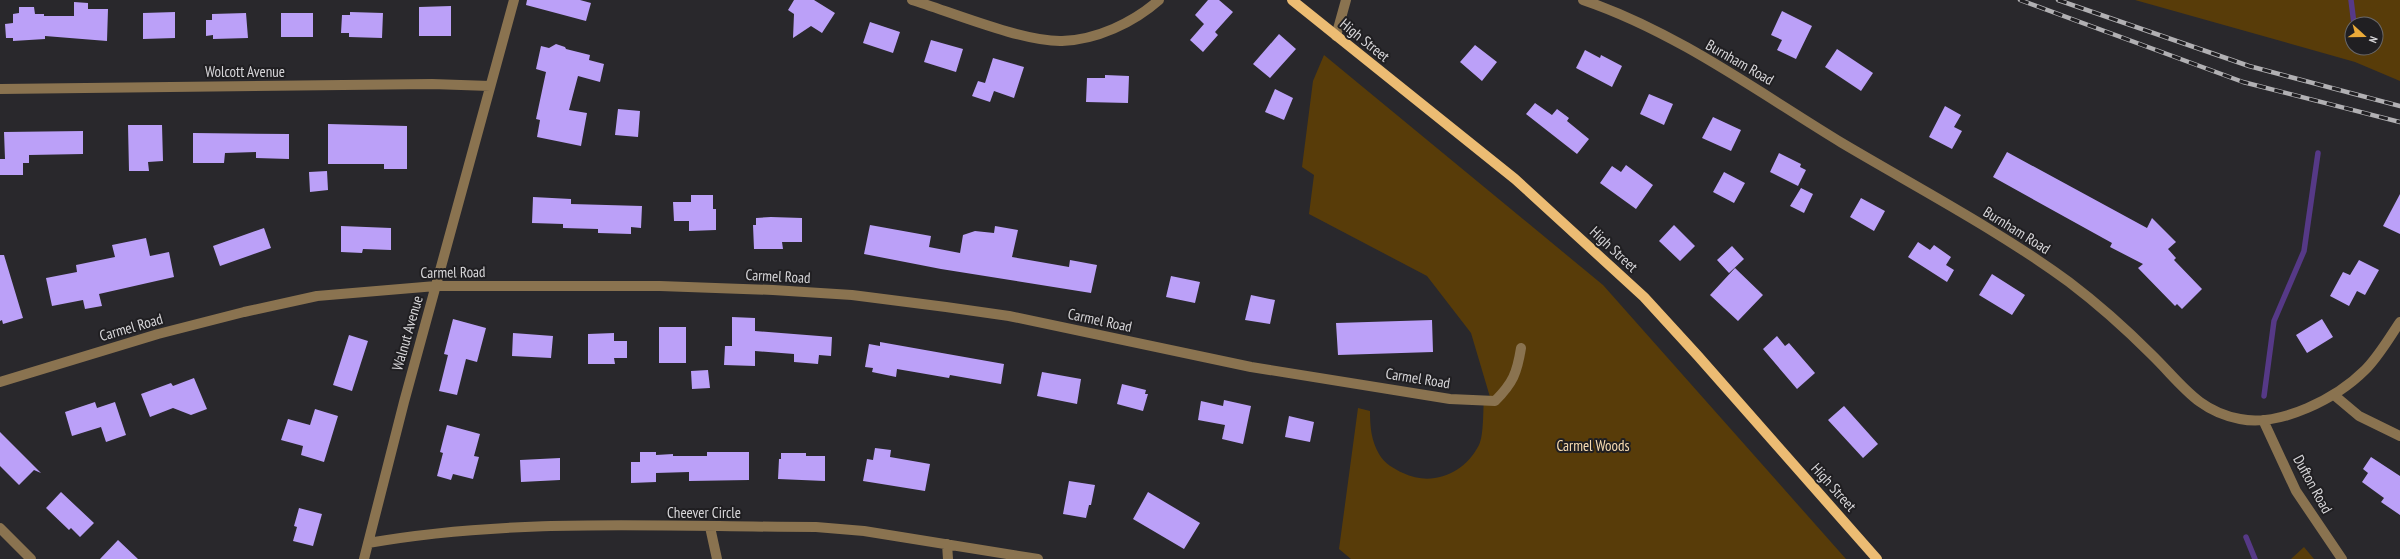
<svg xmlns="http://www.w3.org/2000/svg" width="2400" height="559" font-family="'PT Sans Narrow',sans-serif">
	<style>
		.green { fill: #583c09; fill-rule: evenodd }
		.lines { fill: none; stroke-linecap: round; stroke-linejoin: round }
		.stream { stroke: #563987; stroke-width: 5.5 }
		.building { fill: #bba0f8 }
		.minor { stroke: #8a7350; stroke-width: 10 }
		.major { stroke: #ecbc73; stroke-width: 10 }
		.rail-casing { stroke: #b1b0b3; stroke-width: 4.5 }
		.rail { stroke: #201f22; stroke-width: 3; stroke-dasharray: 9; stroke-linecap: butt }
		.labels { text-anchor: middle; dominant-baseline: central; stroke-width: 4; stroke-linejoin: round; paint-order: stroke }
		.street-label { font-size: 15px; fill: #d7d6d9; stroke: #201f22 }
		.park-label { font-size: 15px; fill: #f7dbb1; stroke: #201f22 }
	</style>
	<rect width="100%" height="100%" fill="#29282c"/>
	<path class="green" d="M2135 0H2400V81L2355 62ZM2352 24H2376V48H2352Z
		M1324 55 1603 285 1846 559H1351L1339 549 1358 408 1370 411C1370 426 1371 440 1379 454 1384 463 1394 469 1403 473 1432 487 1464 474 1479 445 1484 435 1483 409 1484 396L1490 397 1471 333 1427 276 1309 214 1314 175 1302 167 1313 81Z
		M2304 547 2314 559H2291Z"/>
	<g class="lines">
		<path class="stream" d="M2351 0 2354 24
			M2264 396 2274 321 2304 251 2318 153
			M2246 537 2255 559"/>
	</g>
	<path class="building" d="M527 0H580L591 3 586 21 526 5Z
		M794 0H814L835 13 822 33 811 26 793 38 794 14 788 10Z
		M1208 0H1219L1233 12 1215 32 1218 35 1203 52 1190 40 1204 24 1195 15Z
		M74 2 88 3V9H108L107 41 45 36V39L13 41V38H6L5 24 13 23V14L19 13V7H34L35 14H44V16H74Z
		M451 6V36H419V7Z
		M1782 11 1812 26 1796 59 1777 50 1782 40 1771 35Z
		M175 12V38L143 39V13Z
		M350 12 383 13 382 38 349 37V33H341L342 15H350Z
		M246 13 248 38 213 39V35L206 36V20H212V14Z
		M281 13H313V37H281Z
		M870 22 900 32 893 53 863 43Z
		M1279 34 1296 49 1270 78 1253 64Z
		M931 40 963 49 956 72 924 62Z
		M556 44 565 47 566 49 590 55 589 60 604 64 600 82 578 76 569 110 587 113 581 146 537 137 540 120 536 119 546 72 536 69 541 46 549 48Z
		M1475 45 1497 62 1482 81 1460 62Z
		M1837 49 1873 73 1861 91 1825 67Z
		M1585 50 1600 58 1601 55 1622 66 1612 87 1576 68Z
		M993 58 1024 67 1014 98 994 91 990 102 972 96 978 81 985 83Z
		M1105 75 1129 76 1128 103 1086 102 1087 78H1105Z
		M1275 89 1293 98 1284 120 1265 112Z
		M1649 94 1673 104 1664 125 1640 114Z
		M1535 103 1552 115 1557 109 1569 118 1567 121 1589 139 1577 154 1526 114Z
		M1945 106 1961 115 1954 127 1962 131 1952 149 1929 137Z
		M618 109 640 111 638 137 615 135Z
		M1713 117 1741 130 1731 151 1702 138Z
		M328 124 407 126V169H384V164H328Z
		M128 125H162L163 161 148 162 149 171H129Z
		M83 131V154L29 155V163H23V175H0V159H5L4 132Z
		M193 133 289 134V159L256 158V152L225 153 224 163H193Z
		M2007 152 2147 228 2152 218 2176 242 2168 249 2176 258 2174 260 2202 289 2182 309 2177 304 2175 306 2138 268 2143 264 2110 247 2112 243 1993 177Z
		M1779 153 1801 164 1800 167 1806 170 1798 186 1770 172Z
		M1626 165 1653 185 1636 209 1600 183 1612 166 1621 172Z
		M327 171 328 190 310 192 309 172Z
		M1724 172 1745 183 1734 203 1713 192Z
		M1801 188 1813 194 1804 213 1790 206Z
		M2400 194V234L2383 226Z
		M691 195H713V209H716V230L689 231V221H674L673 202H691Z
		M533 197 571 199V204L642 206 641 228 631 227V234L598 233V229L563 228V224L532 223Z
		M1861 198 1885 211 1874 231 1850 217Z
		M771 217 802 218V242H782L783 249H754L753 225H756V218Z
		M870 225 931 236 929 247 960 253 963 235 975 231 994 233 995 226 1018 230 1012 257 1069 267 1070 260 1097 265 1091 293 941 269 864 254Z
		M1674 225 1695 246 1680 261 1659 241Z
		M341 226 391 228V250L363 249 362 253 341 252Z
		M264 228 271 248 220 266 213 246Z
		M146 238 150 256 169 252 174 277 99 294 102 306 85 309 83 300 52 306 46 278 77 272 76 265 115 257 112 245Z
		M1918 242 1930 250 1934 245 1951 257 1946 265 1954 270 1947 282 1908 257Z
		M1732 246 1744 259 1729 273 1717 260Z
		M0 255H4L23 318 3 324 2 320 0 321Z
		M2359 260 2379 270 2365 295 2357 291 2349 306 2330 296 2343 272 2350 275Z
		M1735 268 1763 295 1738 321 1710 295Z
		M1992 274 2025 295 2012 315 1979 295Z
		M1171 276 1200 282 1195 303 1166 297Z
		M1251 295 1275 300 1270 324 1245 320Z
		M732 317 755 318V331L832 337 831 356 819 355 818 364 794 362V354L755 351V366L724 365 725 346H732Z
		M453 319 486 328 477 362 466 359 457 395 439 391 448 355 444 354Z
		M2322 319 2333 337 2307 353 2296 335Z
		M1432 320 1433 352 1338 355 1336 323Z
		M659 327H686V363H659Z
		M513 333 553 336 551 358 512 356Z
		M614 333V341H627V358H614L615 364H588V334Z
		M349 335 368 341 352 391 333 385Z
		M1777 336 1785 346 1789 343 1815 373 1797 389 1763 349Z
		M880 342 1004 364 1001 384 950 375 949 378 897 369 896 377 872 372 873 368 865 367 869 344 880 346Z
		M708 370 710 388 692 389 691 371Z
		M1042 372 1081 379 1077 404 1037 396Z
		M194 378 207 409 191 415 173 408 150 417 141 394 171 383 173 386Z
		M1122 384 1146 390 1145 394H1148L1143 411 1117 404Z
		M1224 400 1251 406 1243 444 1222 439 1225 425 1198 420 1201 401 1223 406Z
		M95 402 97 408 115 402 126 435 106 442 101 427 72 436 65 412Z
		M1844 406 1878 444 1863 458 1828 420Z
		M315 409 338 416 324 462 301 455 303 446 281 440 288 419 310 425Z
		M1289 416 1314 422 1310 442 1285 437Z
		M447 425 480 434 474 456 479 457 473 479 453 474 451 480 437 476 443 453 440 452Z
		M0 432 41 473 34 470 19 485 0 466Z
		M875 448 891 450 890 457 930 464 925 491 863 481 867 459 873 460Z
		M640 452H656V455L673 454V456H707V452H749V480L689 481V472L656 473V482L631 483V462H640Z
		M781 453H806V456H825V481L778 479 779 459H781Z
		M2371 457 2400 476V515L2381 502 2384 498 2362 482 2368 473 2363 469Z
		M560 458V480L521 482 520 460Z
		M1069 481 1095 485 1091 505H1089L1086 518 1063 514Z
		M61 492 94 523 80 537 71 528 69 530 46 508Z
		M1148 492 1200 523 1184 549 1133 519Z
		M299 508 322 514 313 546 293 541 297 527 294 526Z
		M118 540 138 559H100Z"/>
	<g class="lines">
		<path class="minor" d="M912 0C951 12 1023 42 1062 41 1096 40 1133 23 1159 0
			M1583 0C1677 32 1758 92 1842 143 1918 188 1998 230 2069 282 2098 304 2126 329 2151 354 2181 383 2197 411 2240 419 2281 427 2337 398 2365 370 2379 356 2389 338 2400 322
			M1336 36 1346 0
			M0 89 432 84 490 86
			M0 382 158 334 244 312 317 296 436 286H660L773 290 852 295 946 307 1009 316 1251 367 1450 399 1495 401C1513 383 1517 373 1521 348
			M2334 395 2359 416 2400 436
			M2263 420 2296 491 2342 559
			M710 527 717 559
			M0 528 31 559
			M368 543C516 517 667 527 816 527L864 531 1038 559
			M947 544 948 559
			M364 559 404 402 514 0"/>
		<path class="major" d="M1292 0 1515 179 1644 297 1698 356 1877 559"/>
		<g class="rail-casing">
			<path id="rail" d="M2020 0 2243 82 2400 122
				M2058 0 2249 66 2400 106"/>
		</g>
		<use href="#rail" class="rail"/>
	</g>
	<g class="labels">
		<g class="street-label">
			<text transform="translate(1365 40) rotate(39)">High Street</text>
			<text transform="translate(1740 62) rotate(30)">Burnham Road</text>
			<text x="245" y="71">Wolcott Avenue</text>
			<text transform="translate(2017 230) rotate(32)">Burnham Road</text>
			<text transform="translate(1614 249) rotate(43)">High Street</text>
			<text transform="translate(453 272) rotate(-1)">Carmel Road</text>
			<text transform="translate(778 276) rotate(3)">Carmel Road</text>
			<text transform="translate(1100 320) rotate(12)">Carmel Road</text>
			<text transform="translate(131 327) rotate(-16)">Carmel Road</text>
			<text transform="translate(407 333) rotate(-74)">Walnut Avenue</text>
			<text transform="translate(1418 378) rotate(9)">Carmel Road</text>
			<text transform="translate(2313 484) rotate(61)">Dufton Road</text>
			<text transform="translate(1834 487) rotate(48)">High Street</text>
			<text x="704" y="512">Cheever Circle</text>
		</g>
		<g class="park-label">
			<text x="1593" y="445">Carmel Woods</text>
		</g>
	</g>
	<g transform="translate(2364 36) rotate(111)"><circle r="19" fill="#201f22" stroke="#69686b"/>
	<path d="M0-3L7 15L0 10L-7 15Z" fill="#eaaa39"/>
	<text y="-6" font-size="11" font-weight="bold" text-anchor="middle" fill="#d7d6d9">N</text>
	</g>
</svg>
